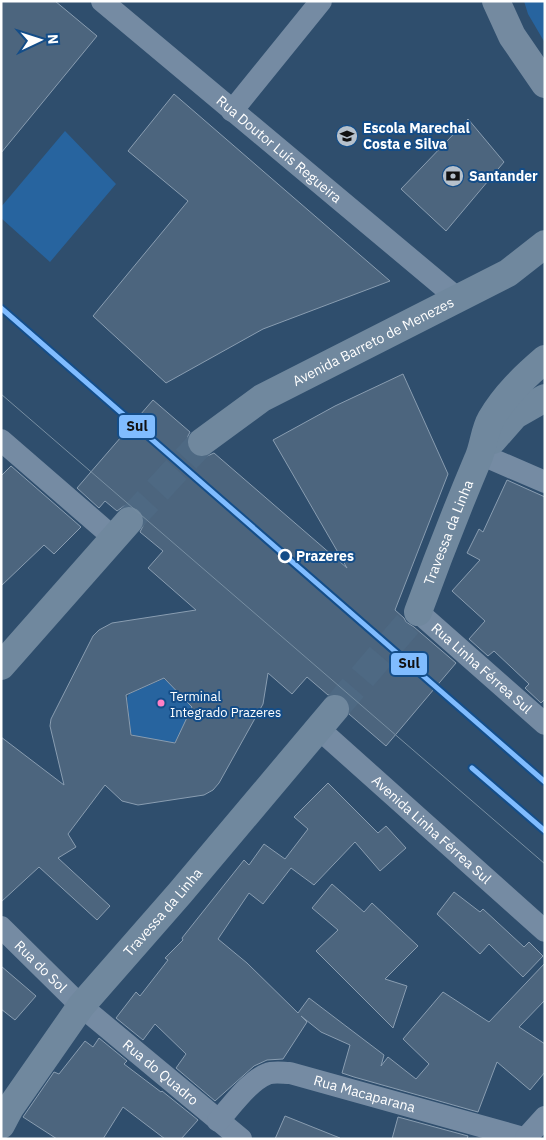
<svg xmlns="http://www.w3.org/2000/svg" width="546" height="1140" font-family="'IBM Plex Sans',sans-serif">
	<style>
		.green { fill: #27649f }
		.building { fill: #4c657e; stroke: #899db1; fill-rule: evenodd }
		.lines { fill: none; stroke-linecap: round; stroke-linejoin: round }
		.secondary-tunnel { stroke: #4e6983; stroke-width: 28; stroke-dasharray: 28 14; stroke-linecap: butt }
		.street { stroke: #758ba3; stroke-width: 22 }
		.secondary { stroke: #70889e; stroke-width: 28 }
		.primary { stroke: #748aa0; stroke-width: 28 }
		.tram { stroke: #778ea2; stroke-width: 1 }
		.metro-1-casing { stroke: #144d88; stroke-width: 9 }
		.metro-1 { stroke: #80bcff; stroke-width: 5 }
		.stop-dot { fill: #144d88; stroke: #fff; stroke-width: 2.5 }
		.bus-dot { fill: #ff80c5; stroke: #144d88; stroke-width: 2 }
		.labels { text-anchor: middle; dominant-baseline: central; stroke-width: 4; stroke-linejoin: round; paint-order: stroke }
		.bus-label { font-size: 13px; fill: #fff; stroke: #144d88; text-anchor: start }
		.poi-label { font-size: 14px; font-weight: bold; fill: #fff; stroke: #144d88; text-anchor: start }
		.street-label { font-size: 14px; fill: #fff; stroke: #144d88 }
		.stop-label { font-size: 14px; font-weight: bold; fill: #fff; stroke: #144d88; text-anchor: start }
		.line-badge { stroke: #144d88; stroke-width: 2 }
		.pale-badge-label { font-size: 14px; text-anchor: middle; font-weight: bold; fill: #111 }
	</style>
	<rect width="100%" height="100%" fill="#2f4e6d"/>
	<path class="green" d="M524 1H545V43L528 14Z
		M65 131 116 184 50 262 1 218V207Z
		M163 679 167 681 191 705V709L176 741 173 743 134 736 131 733 127 698 129 694Z"/>
	<path class="building" d="M1 1H55L97 36 1 153Z
		M174 94 390 281 263 329 166 383 93 316 188 201 128 151Z
		M468 119 504 162 446 231 401 189Z
		M403 374 448 474 395 610 404 618 406 622 414 627 456 663 386 746 349 714 350 704 345 697 337 694 328 695 307 677 292 694 268 673 263 704 219 783 213 790 204 795 138 805 122 801 105 785 68 834 76 847 58 858 110 906 97 920 39 867 1 902V737L64 785 50 726 51 719 93 636 99 630 112 623 196 610 148 568 163 551 140 532 144 524V516L140 510 133 506H124L117 511 105 501 99 508 77 488 153 400 190 432 188 436 186 443 190 452 195 456 203 458 214 453 347 568 273 440 335 406ZM164 678 192 707 175 743 131 735 126 695Z
		M11 466 81 527 54 554 44 545 1 586V476Z
		M507 480 545 497V699L541 703 525 688 529 684 494 651 488 656 469 639 485 621 452 591 480 560 467 553 479 529 483 532Z
		M328 783 378 833 386 826 406 848 380 871 355 842 314 885 291 868 263 904 249 893 218 939 247 963 298 1013 309 998 384 1055 381 1066 388 1057 416 1079 429 1064 403 1039 443 992 489 1022 545 963V1000L519 1027 545 1044V1072L530 1090 497 1062 478 1112 354 1077 342 1073 350 1045 321 1032 301 1016 307 1022 283 1059 267 1060 254 1066 215 1101 176 1068 186 1054 155 1024 143 1040 116 1018 136 992 140 996 168 960 165 958 183 940 182 938 244 860 249 865 264 844 285 859 308 829 294 817Z
		M332 884 364 912 372 903 418 946 385 979 407 986 393 1028 316 951 338 930 312 908Z
		M454 892 480 912 483 909 524 947 529 942 543 956 523 977 489 944 480 954 437 914Z
		M1 966 36 996 15 1020 1 1009Z
		M99 1038 127 1061 124 1064 161 1092 162 1091 198 1120 181 1139H165L123 1107 103 1139H57L23 1117 54 1072 59 1074 85 1041 93 1047Z
		M285 1116 340 1138V1139H275Z
		M398 1117 468 1136 467 1139H392Z"/>
	<g class="lines">
		<path class="secondary-tunnel" d="M129 521 202 442
			M335 709 418 612"/>
		<g class="street">
			<path id="s1" d="M102 1 457 298"/>
			<path d="M232 111 321 1"/>
			<path d="M1 440 114 538"/>
			<path d="M480 454 545 482"/>
			<path id="s2" d="M418 612 545 724"/>
			<path id="s3" d="M319 729 545 931"/>
			<path id="s4" d="M1 927 81 1006 241 1139"/>
			<path id="s5" d="M218 1121C231 1107 249 1081 267 1074 274 1071 283 1073 290 1073L527 1139"/>
			<path d="M526 1138 545 1117"/>
		</g>
		<g class="secondary">
			<path d="M493 440 515 415 545 398"/>
			<path id="s6" d="M202 442 262 398 508 273 545 244"/>
			<path id="s7" d="M418 612C437 560 457 509 478 459 484 446 484 431 491 419 505 395 524 377 545 359"/>
			<path d="M1 666 129 521"/>
			<path id="s8" d="M1 1125 10 1108 81 1006 180 893 335 709"/>
		</g>
		<path class="primary" d="M496 1 512 36 545 84"/>
		<path class="tram" d="M1 394 545 864"/>
		<g class="metro-1-casing">
			<path id="metro-1" d="M1 308 545 782
				M472 768 545 831"/>
		</g>
		<use href="#metro-1" class="metro-1"/>
	</g>
	<defs>
		<g id="school-disc" transform="scale(1.125)"><circle r="9.5" fill="#b6c1cc" stroke="#144d88"/><path d="M0-5L7-2L0 1L-7-2ZM-4 1L0 2.5L4 1V4Q0 6-4 4Z" fill="#111"/></g>
		<g id="bank-disc" transform="scale(1.125)"><circle r="9.5" fill="#b6c1cc" stroke="#144d88"/><path d="M-6-4H6V4H-6ZM0-2.3a2.3 2.3 0 1 0 0 4.6a2.3 2.3 0 1 0 0-4.6Z" fill="#111"/></g>
	</defs>
	<g fill-rule="evenodd">
		<use href="#school-disc" x="347" y="136"/>
		<use href="#bank-disc" x="453" y="176"/>
	</g>
	<circle class="stop-dot" cx="285" cy="556" r="6"/>
	<circle class="bus-dot" cx="161" cy="703" r="4.5"/>
	<g class="labels">
		<g class="bus-label">
			<text x="170" y="696">Terminal<tspan x="170" dy="16">Integrado Prazeres</tspan></text>
		</g>
		<g class="poi-label">
			<text x="363" y="128">Escola Marechal<tspan x="363" dy="16">Costa e Silva</tspan></text>
			<text x="469" y="176">Santander</text>
		</g>
		<g class="street-label">
			<text stroke="none"><textPath href="#s1" startOffset="231">Rua Doutor Luís Regueira</textPath></text>
			<text stroke="none"><textPath href="#s6" startOffset="199">Avenida Barreto de Menezes</textPath></text>
			<text stroke="none"><textPath href="#s7" startOffset="85">Travessa da Linha</textPath></text>
			<text stroke="none"><textPath href="#s2" startOffset="85">Rua Linha Férrea Sul</textPath></text>
			<text stroke="none"><textPath href="#s3" startOffset="151">Avenida Linha Férrea Sul</textPath></text>
			<text stroke="none"><textPath href="#s8" startOffset="268">Travessa da Linha</textPath></text>
			<text stroke="none"><textPath href="#s4" startOffset="56">Rua do Sol</textPath></text>
			<text stroke="none"><textPath href="#s4" startOffset="216">Rua do Quadro</textPath></text>
			<text stroke="none"><textPath href="#s5" startOffset="169">Rua Macaparana</textPath></text>
		</g>
		<g class="stop-label">
			<text x="296" y="556">Prazeres</text>
		</g>
	</g>
	<g class="line-badge">
		<rect x="118" y="414" width="38" height="25" rx="5" fill="#80bcff"/>
		<rect x="390" y="652" width="38" height="24" rx="5" fill="#80bcff"/>
	</g>
	<g class="pale-badge-label">
		<text x="137" y="431">Sul</text>
		<text x="409" y="668">Sul</text>
	</g>
	<rect width="546" height="1140" fill="none" stroke="#ffffff" stroke-width="5"/>
	<g transform="translate(40 40) rotate(86)" stroke="#144d88" stroke-width="4" paint-order="stroke">
	<path d="M0-4L9 19L0 12L-9 19Z" fill="#ffffff"/>
	<text y="-8" font-size="14" font-weight="bold" text-anchor="middle" fill="#ffffff">N</text>
	</g>
</svg>
